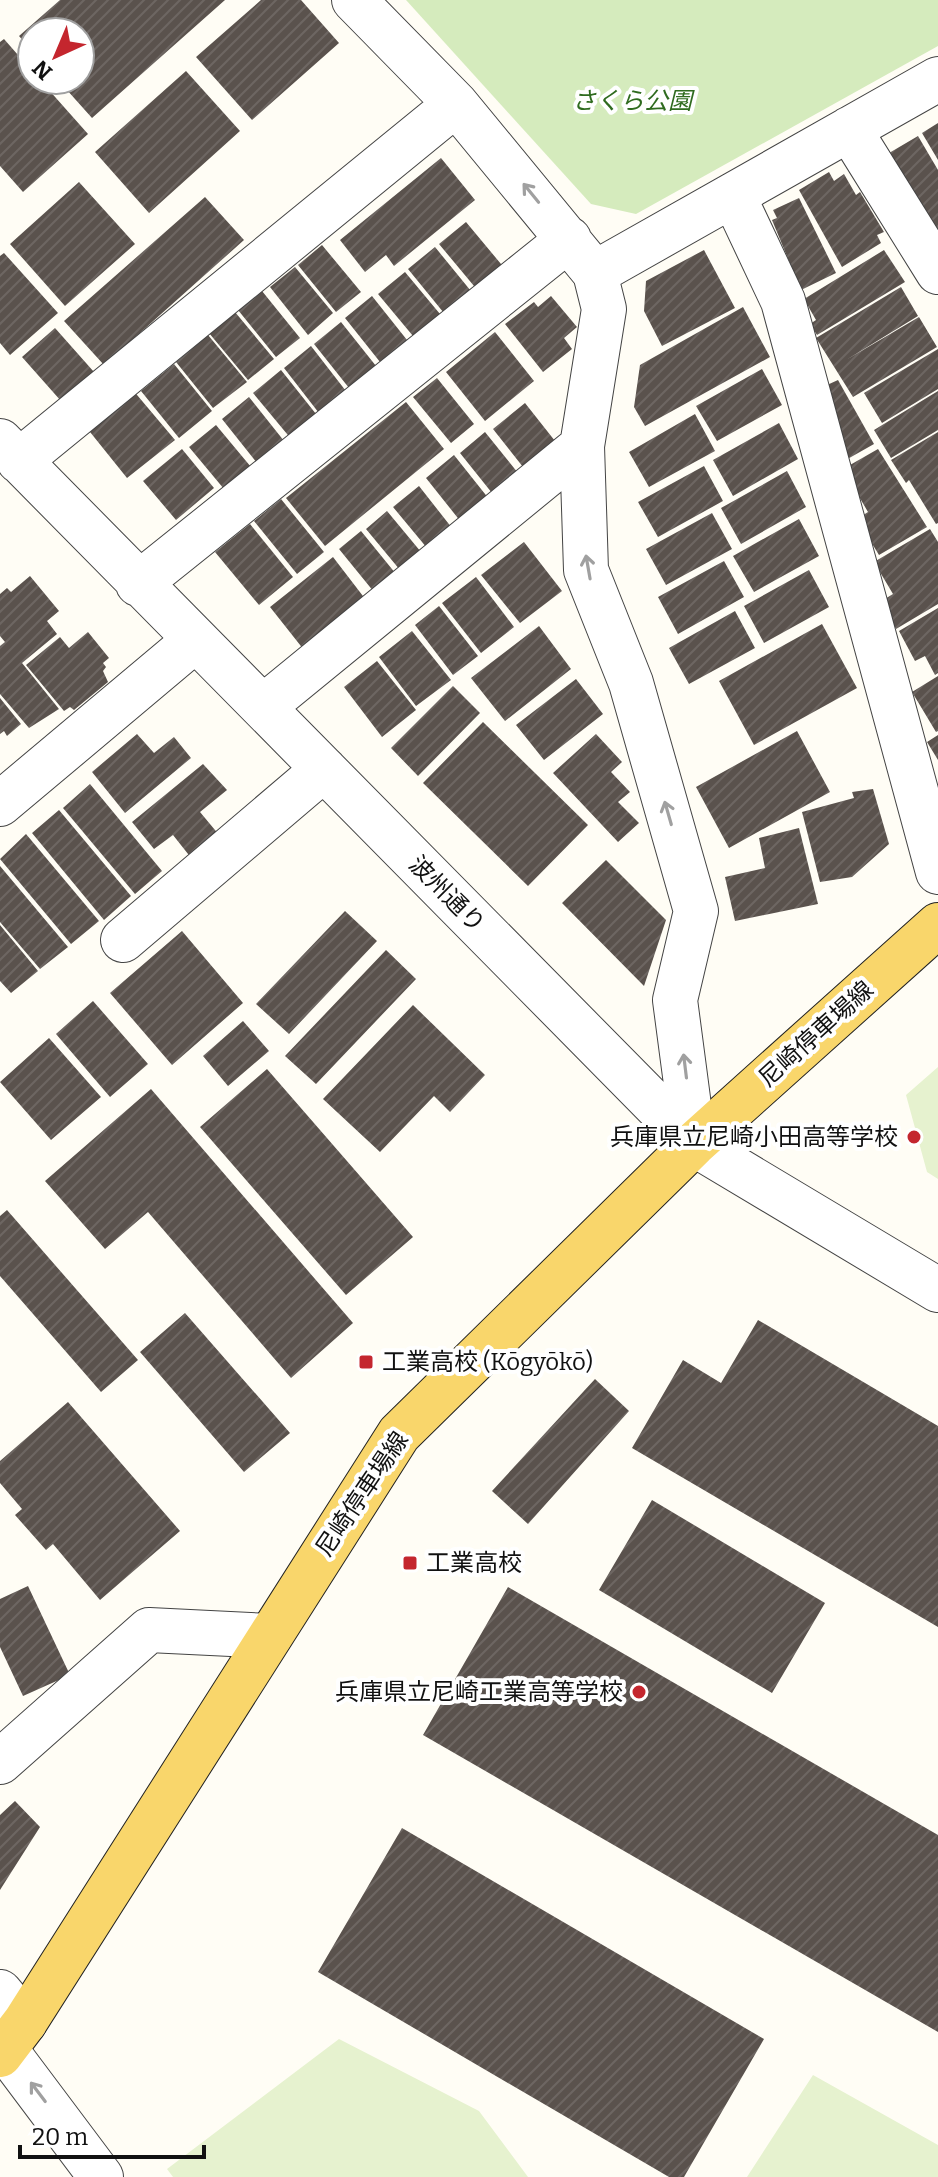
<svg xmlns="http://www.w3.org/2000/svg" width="938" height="2177" font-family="Bitter,'Noto Sans JP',serif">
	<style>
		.grass { fill: #d5ebbd }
		.pitch { fill: #e6f2cf }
		.building { fill: url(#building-hatch) }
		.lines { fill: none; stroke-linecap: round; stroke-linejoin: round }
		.minor-casing { stroke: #444; stroke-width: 46 }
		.major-casing { stroke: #222; stroke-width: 46 }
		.minor { stroke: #fff; stroke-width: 44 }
		.major { stroke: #f9d66b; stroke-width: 44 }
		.oneway { stroke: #a0a0a0 }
		.poi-dot { fill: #c4262e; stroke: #fff; stroke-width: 3 }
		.labels { text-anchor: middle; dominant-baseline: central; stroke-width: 8; stroke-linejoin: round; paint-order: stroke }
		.park-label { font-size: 24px; font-style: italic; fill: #2f6b1f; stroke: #fff }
		.street-label { font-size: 24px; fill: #111; stroke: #fff }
		.poi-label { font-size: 24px; fill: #111; stroke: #fff; text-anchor: end }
	</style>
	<defs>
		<pattern id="building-hatch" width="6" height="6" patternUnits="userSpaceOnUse" patternTransform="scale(2)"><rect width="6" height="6" fill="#5a524d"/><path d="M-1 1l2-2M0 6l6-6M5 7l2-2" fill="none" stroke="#6d6662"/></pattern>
	</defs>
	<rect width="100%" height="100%" fill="#fffdf5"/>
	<path class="grass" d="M406 0H938V46L636 214 591 204Z"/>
	<path class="pitch" d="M938 1067V1179L927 1172 906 1095Z
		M339 2039 479 2111 528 2177H173L167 2169Z
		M813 2075 938 2145V2177H747Z"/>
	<path class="building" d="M60 0H225L92 118 58 80H80V32H32V51L19 36Z
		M261 0H301L339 43 252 120 196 57Z
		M4 39 32 71V80H40L88 134 23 192 0 166V42Z
		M186 71 240 131 149 213 95 152Z
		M938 123V160L922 133Z
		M918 136 938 170V247L884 156Z
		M441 158 475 200 394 266 386 255 365 272 340 240Z
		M829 172 834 181 844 174 856 195 860 192 884 232 877 235 881 243 842 267 799 190Z
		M79 182 135 244 65 306 10 244Z
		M205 197 244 240 104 365 64 321Z
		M799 198 836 273 801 290 772 220 777 218 773 210Z
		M466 222 506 270 479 292 439 244Z
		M322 245 361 292 336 312 298 265Z
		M435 247 475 296 448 318 408 269Z
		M704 250 735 308 662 346 644 311 646 281Z
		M884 250 905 282 817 335 810 324 816 320 804 299Z
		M4 253 58 313 10 355 0 343V256Z
		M295 267 333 313 308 335 270 287Z
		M405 272 445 320 418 342 378 294Z
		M901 287 918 316 846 360 919 317 937 347 853 397 816 338Z
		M262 291 300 338 276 357 238 310Z
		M372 296 411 345 384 367 345 318Z
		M551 296 577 327 564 338 572 349 543 372 505 324 534 302 538 307Z
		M743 307 770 357 645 426 634 407 640 365Z
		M235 312 274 359 248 380 209 333Z
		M341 322 380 371 353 393 314 344Z
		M55 328 94 372 61 401 22 357Z
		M495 332 534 381 485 421 446 372Z
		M208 335 247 382 213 408 176 362Z
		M311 346 349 395 322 417 284 368Z
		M938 349V389L882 423 864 393Z
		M174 364 212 411 179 438 141 391Z
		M762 369 782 405 717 441 696 406Z
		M281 370 320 419 292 440 253 393Z
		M437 378 474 424 451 443 413 397Z
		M838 380 874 444 844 461 827 385Z
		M132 389 175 440 127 478 86 427Z
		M938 391V430L891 458 874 430Z
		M249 397 288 446 261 468 222 419Z
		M406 402 444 449 325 546 286 498Z
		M525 403 555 441 523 467 493 429Z
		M695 414 715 451 649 487 629 452Z
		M779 423 798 459 733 496 713 460Z
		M216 425 256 473 229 495 189 447Z
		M485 432 518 473 492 493 460 453Z
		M938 432V523L936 524 909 480 906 483 891 460Z
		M182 449 214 488 176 520 143 481Z
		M878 449 927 527 879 555 857 519 868 512 843 469Z
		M454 455 489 499 461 522 426 478Z
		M704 466 723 501 658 537 638 502Z
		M787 471 806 507 741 544 721 508Z
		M419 486 452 528 427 548 393 507Z
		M281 499 324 552 297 574 254 521Z
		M387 511 421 552 400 570 366 529Z
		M712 513 732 549 666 585 646 549Z
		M799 519 819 556 754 592 733 556Z
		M250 524 293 577 259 605 215 552Z
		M930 529 938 542V604L896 629 880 602 893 594 874 562Z
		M361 531 396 574 374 592 339 549Z
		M524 542 562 591 520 623 481 575Z
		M333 557 366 600 304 650 270 607Z
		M724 561 744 597 678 634 658 597Z
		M809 570 829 607 764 643 744 606Z
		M30 576 59 611 47 621 57 634 22 663 59 709 29 728 0 694V646L5 642 0 636V594L7 588 11 592Z
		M476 577 514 627 481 653 442 603Z
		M439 606 478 656 453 675 415 625Z
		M938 608V673L935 675 925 656 915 661 899 631Z
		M735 611 755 648 689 684 669 648Z
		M822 624 857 688 754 745 719 681Z
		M539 626 571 669 505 721 471 678Z
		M412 631 451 680 416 706 379 657Z
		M88 632 109 658 103 663 106 667 103 671 108 682 74 710 70 707 64 711 26 665 60 637 69 648Z
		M377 661 416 710 382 737 344 687Z
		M938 676V731L936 732 912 692Z
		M576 679 603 714 544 760 516 725Z
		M453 686 480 713 418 776 391 748Z
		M0 698 21 724 7 736 4 731 0 734Z
		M483 722 588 825 528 886 423 783Z
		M797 731 830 792 729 848 696 787Z
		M137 734 154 753 174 737 191 758 125 813 92 772Z
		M596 734 622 762 611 772 630 792 618 802 639 823 618 842 553 773Z
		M938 735V760L927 742Z
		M203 764 227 790 200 812 220 836 192 859 173 835 154 849 132 822Z
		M90 784 162 871 135 894 63 808Z
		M873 789 889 844 852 877 820 882 802 812 854 798 852 792Z
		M59 810 131 896 104 920 32 833Z
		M799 828 818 904 735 921 725 877 765 868 759 838Z
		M26 834 99 921 71 944 0 859Z
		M606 860 666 920 644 986 562 903Z
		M0 866 68 947 40 969 0 922Z
		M345 911 377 941 289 1034 256 1004Z
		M0 925 38 971 11 993 0 981Z
		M182 931 243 1003 172 1065 110 993Z
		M386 950 416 979 316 1084 285 1056Z
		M93 1001 148 1064 110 1097 56 1034Z
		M413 1005 485 1075 450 1112 434 1096 380 1152 323 1099Z
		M243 1021 269 1051 228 1086 203 1056Z
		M49 1038 101 1097 51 1140 0 1082Z
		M267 1069 413 1237 346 1295 200 1127Z
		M151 1089 353 1323 291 1378 148 1212 105 1249 45 1181Z
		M7 1210 138 1360 101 1392 0 1276V1216Z
		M185 1313 290 1433 244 1472 140 1352Z
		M758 1320 938 1426V1627L632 1448 683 1360 721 1383Z
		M595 1379 629 1411 528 1524 492 1491Z
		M68 1402 180 1531 100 1600 53 1544 46 1550 15 1515 22 1509 0 1483V1461Z
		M652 1500 825 1603 772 1693 599 1590Z
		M28 1586 70 1675 23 1696 0 1647V1599Z
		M508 1587 938 1835V2032L423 1735Z
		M15 1801 40 1827 0 1890V1815Z
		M402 1828 764 2039 684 2177H669L318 1972Z"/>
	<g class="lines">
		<g class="minor-casing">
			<path id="minor" d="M354 0 456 104 595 273 604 309 582 446 586 570 631 683 696 911 675 1000 694 1144
				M849 129 938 272
				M733 195 783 301 938 872
				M595 273 938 79
				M0 441 694 1144 938 1290
				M19 461 456 104
				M138 584 569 239
				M263 707 582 446
				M0 804 194 641
				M123 940 324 769
				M0 1762 149 1630 270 1636
				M0 1992 25 2022
				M5 2049 101 2177"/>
		</g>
		<g class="major-casing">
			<path id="major" d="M0 2055 25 2022 399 1434 694 1144 938 925"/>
		</g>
		<use href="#minor" class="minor"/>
		<use href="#major" class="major"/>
	</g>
	<defs><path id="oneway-shaft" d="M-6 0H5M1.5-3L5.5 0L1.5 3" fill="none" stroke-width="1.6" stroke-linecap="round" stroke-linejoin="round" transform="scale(2)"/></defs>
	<g class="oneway">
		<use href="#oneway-shaft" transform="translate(531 193) rotate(-129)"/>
		<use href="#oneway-shaft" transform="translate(588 567) rotate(-100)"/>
		<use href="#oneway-shaft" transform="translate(668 813) rotate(-106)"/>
		<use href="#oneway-shaft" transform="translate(685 1066) rotate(-97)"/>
		<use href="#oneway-shaft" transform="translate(38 2092) rotate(-127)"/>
	</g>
	<g class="poi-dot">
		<circle cx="914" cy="1137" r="8"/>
		<rect x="358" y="1354" width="16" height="16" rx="4"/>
		<rect x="402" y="1555" width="16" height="16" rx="4"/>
		<circle cx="639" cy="1692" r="8"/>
	</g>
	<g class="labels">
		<g class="park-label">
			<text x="632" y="101">さくら公園</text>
		</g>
		<g class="street-label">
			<text transform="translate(447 894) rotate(45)">波州通り</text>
			<text transform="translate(816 1034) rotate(-42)">尼崎停車場線</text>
			<text transform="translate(362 1494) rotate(-56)">尼崎停車場線</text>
		</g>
		<g class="poi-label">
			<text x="898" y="1137">兵庫県立尼崎小田高等学校</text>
			<text x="382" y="1362" text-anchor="start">工業高校 (Kōgyōkō)</text>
			<text x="426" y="1563" text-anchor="start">工業高校</text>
			<text x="623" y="1692">兵庫県立尼崎工業高等学校</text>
		</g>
	</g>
	<g transform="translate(56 56) rotate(224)"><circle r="38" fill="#ffffff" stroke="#a0a0a0" stroke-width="2"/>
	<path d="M0-6L14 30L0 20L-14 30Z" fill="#c4262e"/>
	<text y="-12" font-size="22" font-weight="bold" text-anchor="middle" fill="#111111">N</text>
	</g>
	<path d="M20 2145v12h184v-12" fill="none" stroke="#111111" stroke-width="4"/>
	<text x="32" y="2145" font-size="24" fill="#111111" stroke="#ffffff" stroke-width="6" paint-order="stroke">20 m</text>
</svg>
